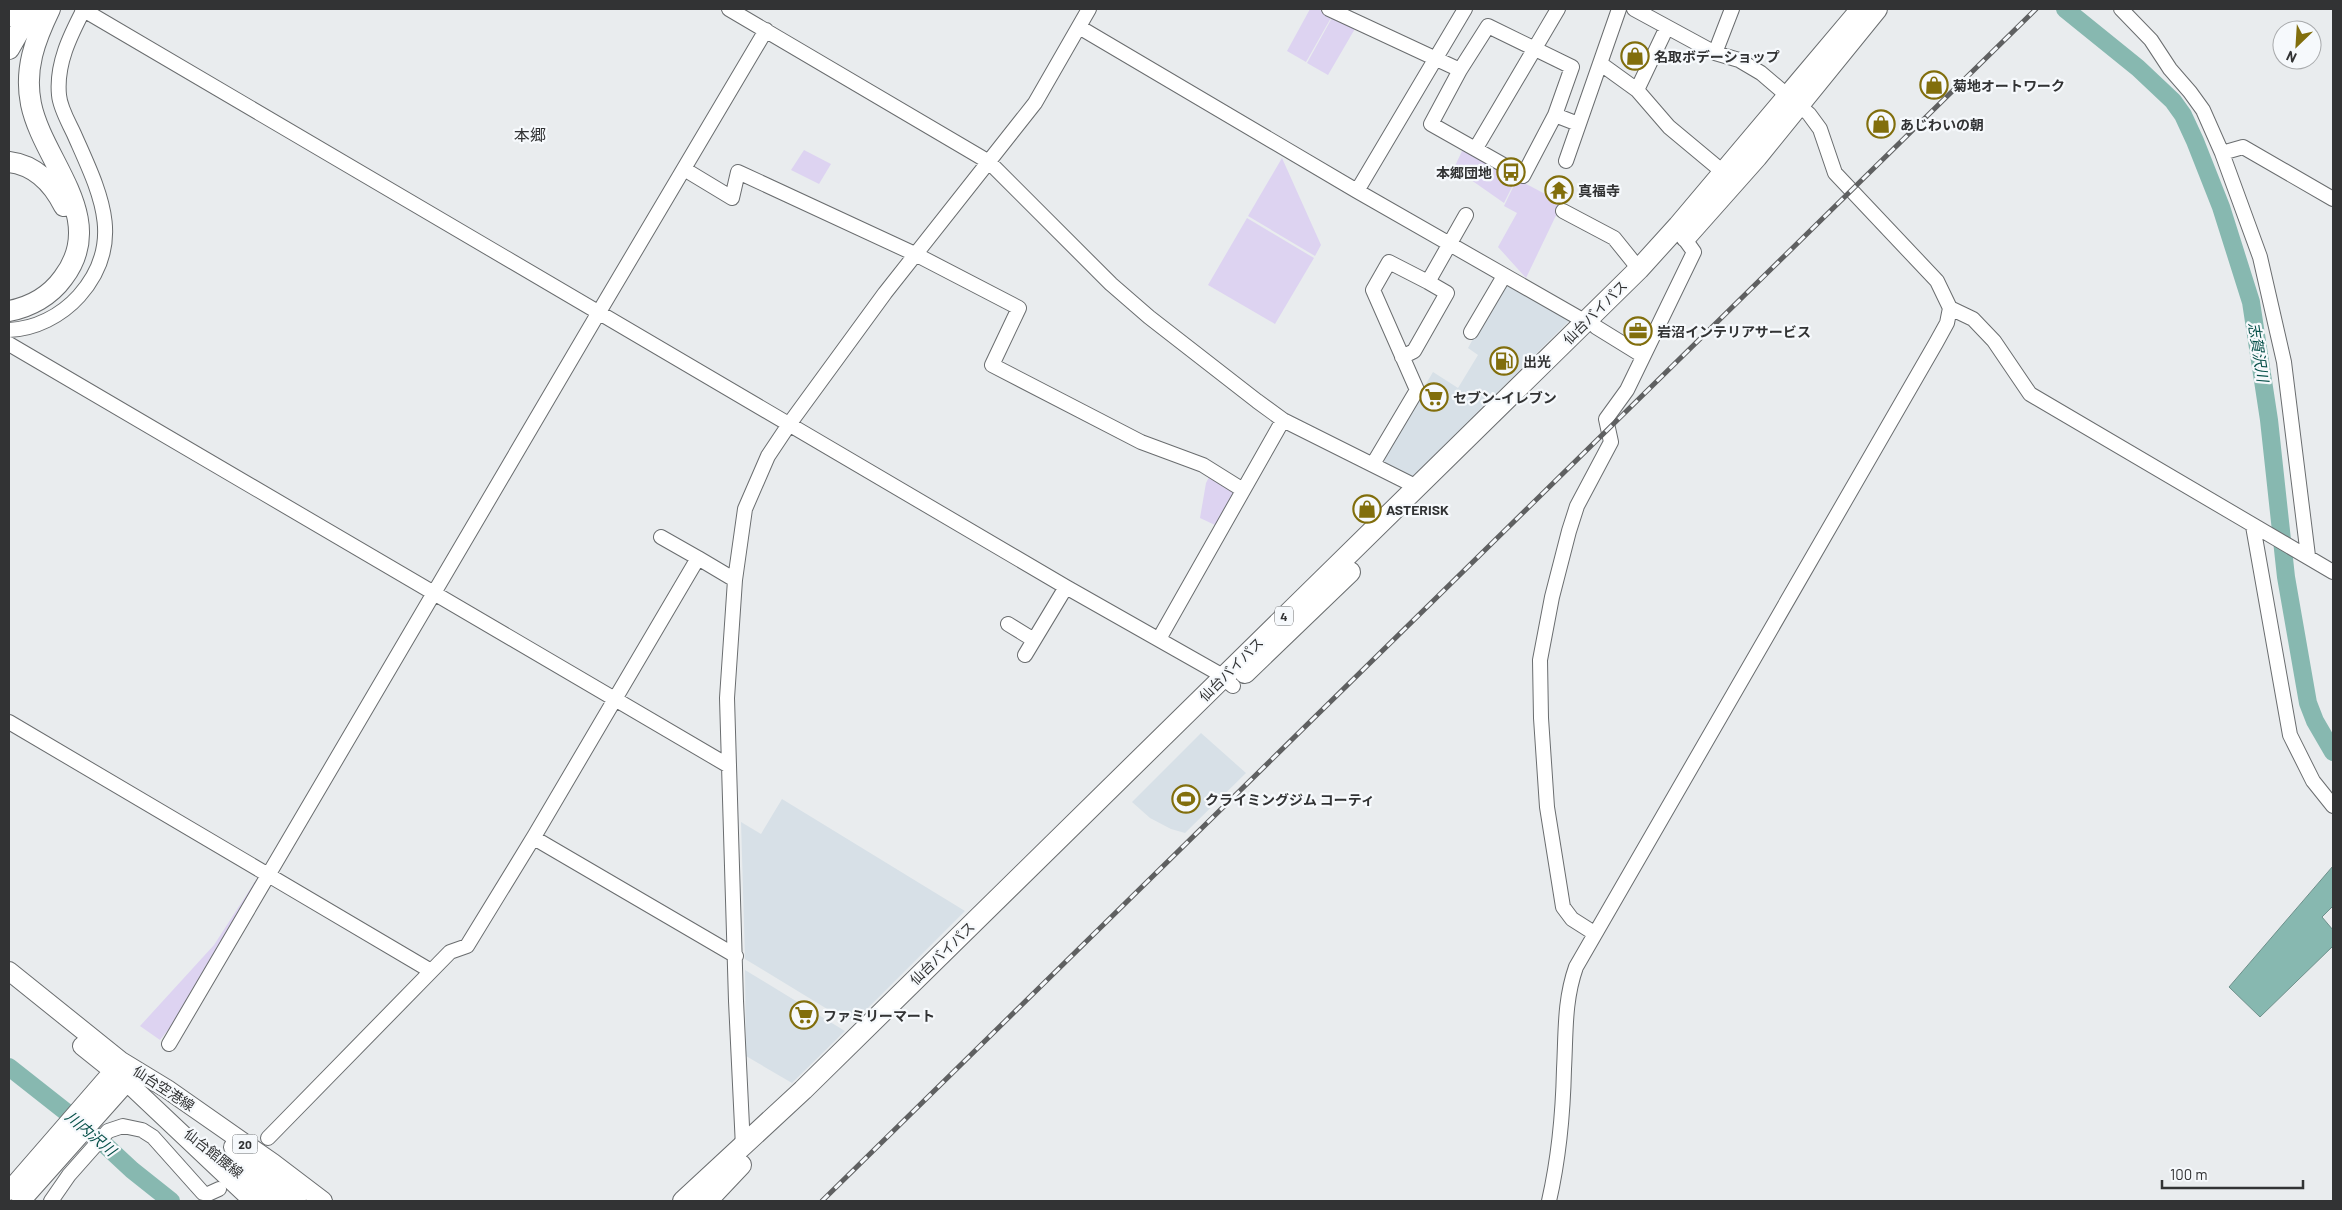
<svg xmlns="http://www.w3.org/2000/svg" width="2342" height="1210" font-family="Barlow,'Noto Sans JP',sans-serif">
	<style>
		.built { fill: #d7e0e7 }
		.green { fill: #ddd3f1 }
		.water { fill: #87b8b0; stroke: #6e908b }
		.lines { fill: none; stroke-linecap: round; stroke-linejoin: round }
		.river { stroke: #87b8b0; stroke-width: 18 }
		.minor-casing { stroke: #6a6d6f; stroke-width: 16 }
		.major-casing { stroke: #6a6d6f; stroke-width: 20 }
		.highway-casing { stroke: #6a6d6f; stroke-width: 22 }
		.minor { stroke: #fff; stroke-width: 14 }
		.major { stroke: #fff; stroke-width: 18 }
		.highway { stroke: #fff; stroke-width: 20 }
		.rail-casing { stroke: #5f6061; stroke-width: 5 }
		.rail { stroke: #f6f9fc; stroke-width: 3; stroke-dasharray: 9; stroke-linecap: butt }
		.labels { text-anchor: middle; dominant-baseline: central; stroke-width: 4.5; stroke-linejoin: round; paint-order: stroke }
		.shield { fill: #f6f9fc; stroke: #6d6e70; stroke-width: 1 }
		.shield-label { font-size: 12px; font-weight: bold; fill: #323334 }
		.poi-label { font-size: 14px; font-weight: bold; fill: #323334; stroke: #f6f9fc; text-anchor: start }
		.street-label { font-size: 14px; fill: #323334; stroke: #f6f9fc }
		.water-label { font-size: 15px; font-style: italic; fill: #054f48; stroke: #f6f9fc }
		.quarter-label { font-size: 16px; fill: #323334; stroke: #f6f9fc }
	</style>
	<rect width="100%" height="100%" fill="#e9ecee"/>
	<path class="built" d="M1511 282 1572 318 1410 479 1384 465 1383 456 1433 372 1458 388 1478 355 1468 348 1504 284Z
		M1201 733 1246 773 1185 833 1171 829 1150 818 1132 802Z
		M782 799 965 911 855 1021 837 1015 745 959 741 822 761 834Z
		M745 970 845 1031 792 1083 746 1056Z"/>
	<path class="green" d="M1310 9H1318L1332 16 1306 62 1287 51Z
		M1333 16 1356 27 1328 75 1307 63Z
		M1463 149 1516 179 1504 203 1454 168Z
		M804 150 831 164 819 184 791 170Z
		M1282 158 1321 245 1315 256 1248 216Z
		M1517 179 1562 203 1526 278 1498 247 1517 213 1504 206Z
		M1247 218 1314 258 1275 324 1208 285Z
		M1209 477 1232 487 1234 492 1215 525 1200 518 1206 483Z
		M258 877 262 879 189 1004 160 1040 140 1026 214 945Z"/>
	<path class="water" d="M2333 866V906L2322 917 2333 930V946L2260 1017 2229 987Z"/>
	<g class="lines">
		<path class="river" d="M2065 9 2138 68 2173 101 2183 115 2195 141 2221 207 2251 302 2269 420 2286 577 2308 703 2315 721 2333 752
			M9 1067 89 1130 132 1170 171 1201"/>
		<g class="minor-casing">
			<path id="minor" d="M82 9 1066 587 1216 672 1233 686
				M729 9 989 162 1111 284 1149 317 1257 401 1283 420 1417 487
				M1329 9 1460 70
				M2121 9 2151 40 2170 69 2190 92 2203 110 2222 153
				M1488 26 1572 67 1555 115 1523 176 1431 124 1460 70Z
				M1079 27 1357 191 1586 322
				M1715 53 1732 9
				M1601 64 1637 90 1669 127 1723 172
				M1637 90 1667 27
				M1555 115 1578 124
				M1476 148 1558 9
				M1566 161 1619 9
				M684 169 732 198 738 172 915 254 1019 308 992 365 1141 442 1203 465 1243 490
				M1357 191 1465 9
				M1563 211 1614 238 1639 269
				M1950 308 1973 319 1994 341 2030 394 2333 572
				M1596 327 1643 356
				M9 330C35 329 61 316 79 296 127 242 99 191 74 134 69 123 60 108 59 95 56 64 70 36 84 9
				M1471 332 1504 276
				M9 344 729 766
				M1402 357 1414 351 1447 293 1428 282
				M1373 464 1417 390 1373 290 1389 262 1428 282 1466 215
				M2253 526 2290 735 2313 781 2333 806
				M661 537 698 558
				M2308 556 2284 362 2260 257 2222 153 2243 147 2333 199
				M1008 624 1034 640
				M1159 639 1283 420
				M1025 655 1066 587
				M9 722 431 971
				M534 838 736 956
				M1594 933 1572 919 1563 907 1547 807 1541 718 1540 660 1552 597 1569 531 1577 506 1611 442 1606 419 1627 390 1694 252 1684 238
				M169 1044 599 312 766 30
				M268 1138 450 952 467 946 535 835 698 558 735 580
				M743 1147 736 1001 727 698 735 580 745 509 768 456 790 423 885 293 1035 103 1089 9
				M51 1201 69 1175 108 1131 123 1126 142 1130 153 1137 203 1193 208 1194 219 1189
				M1549 1201C1559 1157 1563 1114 1564 1069 1566 1033 1564 1001 1576 967L1936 343 1947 323 1950 308 1937 281 1835 173 1820 129 1809 114 1761 73 1739 60 1715 53 1634 9"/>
		</g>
		<g class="major-casing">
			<path id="major" d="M9 971 121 1061 167 1089 273 1163 323 1201
				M82 1046 127 1082 253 1201
				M233 1147 297 1201
				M225 1162 276 1201
				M9 1191 121 1062
				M21 1201 134 1074"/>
		</g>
		<g class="highway-casing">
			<path id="highway" d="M9 16 13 9
				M9 49 32 9
				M9 162C35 165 53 184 64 206
				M1686 237 1757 157 1877 9
				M9 311C30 307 50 296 63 278 109 218 43 162 31 104 24 69 35 40 50 9
				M1245 673 1350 572
				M683 1201 803 1090 1639 269 1678 226 1861 9
				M707 1201 741 1165"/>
		</g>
		<use href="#minor" class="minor"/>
		<use href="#major" class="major"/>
		<use href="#highway" class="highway"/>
		<g class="rail-casing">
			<path id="rail" d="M822 1201 2036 9"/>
		</g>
		<use href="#rail" class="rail"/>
	</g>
	<defs>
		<g id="shop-ring" transform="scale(1.4375)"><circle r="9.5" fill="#f6f9fc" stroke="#816e0c" stroke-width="1.5"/><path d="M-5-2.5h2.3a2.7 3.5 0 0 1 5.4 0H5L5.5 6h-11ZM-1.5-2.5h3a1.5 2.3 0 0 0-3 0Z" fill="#816e0c"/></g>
		<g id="bus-ring" transform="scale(1.4375)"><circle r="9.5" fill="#f6f9fc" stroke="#816e0c" stroke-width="1.5"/><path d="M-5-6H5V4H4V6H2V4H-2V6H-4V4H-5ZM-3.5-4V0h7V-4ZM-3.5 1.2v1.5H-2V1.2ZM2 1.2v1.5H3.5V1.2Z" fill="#816e0c"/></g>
		<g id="temple-ring" transform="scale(1.4375)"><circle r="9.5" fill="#f6f9fc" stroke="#816e0c" stroke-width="1.5"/><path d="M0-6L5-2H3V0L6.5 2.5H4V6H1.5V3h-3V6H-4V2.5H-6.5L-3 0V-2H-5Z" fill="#816e0c"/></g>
		<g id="office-ring" transform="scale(1.4375)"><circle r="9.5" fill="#f6f9fc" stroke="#816e0c" stroke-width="1.5"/><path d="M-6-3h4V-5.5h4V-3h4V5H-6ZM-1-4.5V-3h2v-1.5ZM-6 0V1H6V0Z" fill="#816e0c"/></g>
		<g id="fuel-ring" transform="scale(1.4375)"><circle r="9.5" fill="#f6f9fc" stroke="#816e0c" stroke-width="1.5"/><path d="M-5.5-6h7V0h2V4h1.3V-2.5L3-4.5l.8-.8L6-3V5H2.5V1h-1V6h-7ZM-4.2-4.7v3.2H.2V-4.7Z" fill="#816e0c"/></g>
		<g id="supermarket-ring" transform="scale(1.4375)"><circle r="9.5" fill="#f6f9fc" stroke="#816e0c" stroke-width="1.5"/><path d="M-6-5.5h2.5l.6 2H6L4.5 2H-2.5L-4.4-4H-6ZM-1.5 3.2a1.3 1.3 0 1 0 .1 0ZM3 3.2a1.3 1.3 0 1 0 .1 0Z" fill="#816e0c"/></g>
		<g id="stadium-ring" transform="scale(1.4375)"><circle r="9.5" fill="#f6f9fc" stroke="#816e0c" stroke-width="1.5"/><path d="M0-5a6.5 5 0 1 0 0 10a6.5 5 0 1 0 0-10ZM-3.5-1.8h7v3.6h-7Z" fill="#816e0c"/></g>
	</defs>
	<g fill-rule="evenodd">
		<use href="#shop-ring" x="1635" y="56"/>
		<use href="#shop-ring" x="1934" y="85"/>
		<use href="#shop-ring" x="1881" y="124"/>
		<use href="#bus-ring" x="1511" y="172"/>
		<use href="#temple-ring" x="1559" y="190"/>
		<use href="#office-ring" x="1638" y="331"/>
		<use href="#fuel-ring" x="1504" y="361"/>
		<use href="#supermarket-ring" x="1434" y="397"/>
		<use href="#shop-ring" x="1367" y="509"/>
		<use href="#stadium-ring" x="1186" y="799"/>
		<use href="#supermarket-ring" x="804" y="1015"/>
	</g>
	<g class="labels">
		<g class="shield">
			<rect x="1275" y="606.5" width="18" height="19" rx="4"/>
			<rect x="232.5" y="1134.5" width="25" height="19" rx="4"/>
		</g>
		<g class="shield-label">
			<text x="1284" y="616">4</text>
			<text x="245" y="1144">20</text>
		</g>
		<g class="poi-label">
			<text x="1654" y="56">名取ボデーショップ</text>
			<text x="1953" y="85">菊地オートワーク</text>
			<text x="1900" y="124">あじわいの朝</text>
			<text x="1492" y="172" text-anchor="end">本郷団地</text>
			<text x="1578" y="190">真福寺</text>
			<text x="1657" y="331">岩沼インテリアサービス</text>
			<text x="1523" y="361">出光</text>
			<text x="1453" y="397">セブン-イレブン</text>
			<text x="1386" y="509">ASTERISK</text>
			<text x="1205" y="799">クライミングジム コーティ</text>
			<text x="823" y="1015">ファミリーマート</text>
		</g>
		<g class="street-label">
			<text transform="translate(1595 312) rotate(-45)">仙台バイパス</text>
			<text transform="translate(1231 669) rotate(-45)">仙台バイパス</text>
			<text transform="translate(942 953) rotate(-44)">仙台バイパス</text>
			<text transform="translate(164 1088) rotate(33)">仙台空港線</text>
			<text transform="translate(214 1153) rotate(38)">仙台館腰線</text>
		</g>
		<g class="water-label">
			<text transform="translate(2259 352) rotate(81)">志賀沢川</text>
			<text transform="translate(91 1133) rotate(40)">川内沢川</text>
		</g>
		<g class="quarter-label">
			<text x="530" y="134">本郷</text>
		</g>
	</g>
	<rect width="2342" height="1210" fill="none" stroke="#323334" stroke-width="20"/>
	<g transform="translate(2297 45) rotate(205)"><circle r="24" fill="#f6f9fc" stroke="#a8aaac"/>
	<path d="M0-4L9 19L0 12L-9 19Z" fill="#816e0c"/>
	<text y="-8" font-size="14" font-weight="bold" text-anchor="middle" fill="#323334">N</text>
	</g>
	<path d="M2162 1180v8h141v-8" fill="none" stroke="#323334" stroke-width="2.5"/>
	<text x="2170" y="1180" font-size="15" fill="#323334" stroke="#f6f9fc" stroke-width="4" paint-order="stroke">100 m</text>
</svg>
